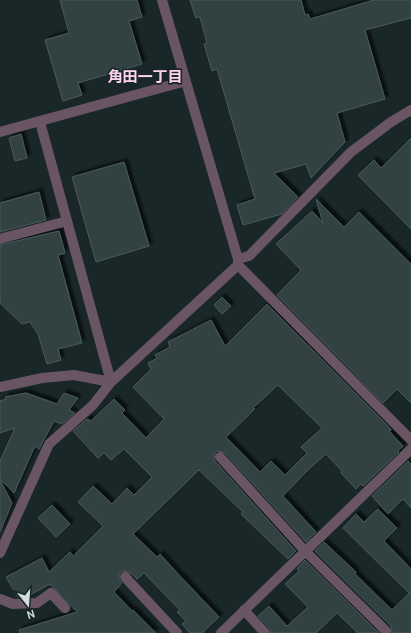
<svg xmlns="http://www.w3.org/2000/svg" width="411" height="633" font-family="Overpass,'Noto Sans JP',sans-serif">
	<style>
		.building { fill: #334243; stroke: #4a5a5b; fill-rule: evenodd; filter: url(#shadow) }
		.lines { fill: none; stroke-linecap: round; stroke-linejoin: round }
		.minor { stroke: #6a5564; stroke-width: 10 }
		.labels { text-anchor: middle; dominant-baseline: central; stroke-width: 3.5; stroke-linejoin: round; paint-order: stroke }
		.neighbourhood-label { font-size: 15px; font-weight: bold; fill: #fdd3f0; stroke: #192728 }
	</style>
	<defs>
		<filter id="shadow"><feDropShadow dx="3.5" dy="-3.5" stdDeviation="1" flood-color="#0009"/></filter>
	</defs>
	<rect width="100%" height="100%" fill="#192728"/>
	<path class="building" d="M60 0H137L142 17 129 21 142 64 78 83 82 95 63 101 45 40 69 33Z
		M190 0H301L305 15 308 14 310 19 374 0H411V18L365 30 385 99 337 113 345 142 311 178 306 164 274 173 298 197 282 214 243 225 237 205 255 199 217 69 212 71 204 44 207 43 200 17 196 18Z
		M21 134 27 158 15 161 9 138Z
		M411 138V229L358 175 374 160 381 168Z
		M124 162 149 246 96 262 72 177Z
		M39 192 46 220 0 232V203Z
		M316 199 344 227 359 212 411 264V403L397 389 383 403 277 295 301 270 276 244 312 211 323 223Z
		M59 231 65 253 58 255 82 343 58 349 61 360 47 364 38 334 30 322 22 324 0 303V245Z
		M222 297 231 306 222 314 214 305Z
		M267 304 390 428 391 430 389 431 403 446 398 451 399 452 363 486 361 484 356 489 341 473 342 471 326 454 308 470 283 496 316 532 306 542 225 453 219 451 215 452 214 458 215 461 296 551 288 559 241 514 243 512 199 470 133 534 157 557 160 554 179 575 219 617 202 633H190L182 624 186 621 177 612 180 610 144 573 137 579 132 574 124 571 121 572 119 575V579L122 583 114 592 132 611 133 610 156 633H20L19 630 77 612 50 584 26 597H18L6 577 42 558 49 572 70 552 73 556 103 526 78 502 93 486 112 504 127 488 134 495 152 477 124 449 111 460 104 453 98 458 73 431 87 419 91 421 114 399 125 410 122 413 146 438 164 419 133 387 151 369 148 363 157 358 155 355 170 347 168 342 211 320 225 346ZM278 385 322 428 301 447 307 453 285 475 271 461 260 472 226 437 255 409 253 408Z
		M26 393 57 404 64 393 78 398 69 410 75 413 62 424 54 421 39 449 35 446 14 493 0 479V461L15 428 0 433V401L6 399 5 397Z
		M408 461 411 464V508L403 499 388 514 372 496Z
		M0 480 12 503 0 532Z
		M52 505 70 524 56 537 38 518Z
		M378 509 397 528 384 541 411 569V633H392L391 626 315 551 324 542 356 572 355 574 392 610 409 593 343 528 356 514 364 522Z
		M305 560 379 633H358L337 613 316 633H271L270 629 258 616 269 606 287 626 308 607 285 584 299 571 297 569Z"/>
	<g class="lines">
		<path class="minor" d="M0 132 186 81
			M0 239 67 221
			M238 259 249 256 351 152 391 122 411 110
			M238 265 411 440
			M0 387 42 378 74 375 111 382 238 265V259L162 0
			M220 457 305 551 386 631
			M0 553 49 444 93 405 111 382 40 122
			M125 577 177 633
			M0 599 13 604 37 603 51 593 65 608
			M244 610 265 633
			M221 633 411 449"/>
	</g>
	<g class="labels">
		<g class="neighbourhood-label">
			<text x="145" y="78">角田一丁目</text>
		</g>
	</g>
	<g transform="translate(28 605) rotate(163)" stroke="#192728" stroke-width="3" paint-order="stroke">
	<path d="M0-3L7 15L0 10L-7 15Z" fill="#d3dcdd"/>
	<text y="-6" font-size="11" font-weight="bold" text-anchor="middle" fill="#d3dcdd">N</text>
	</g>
</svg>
